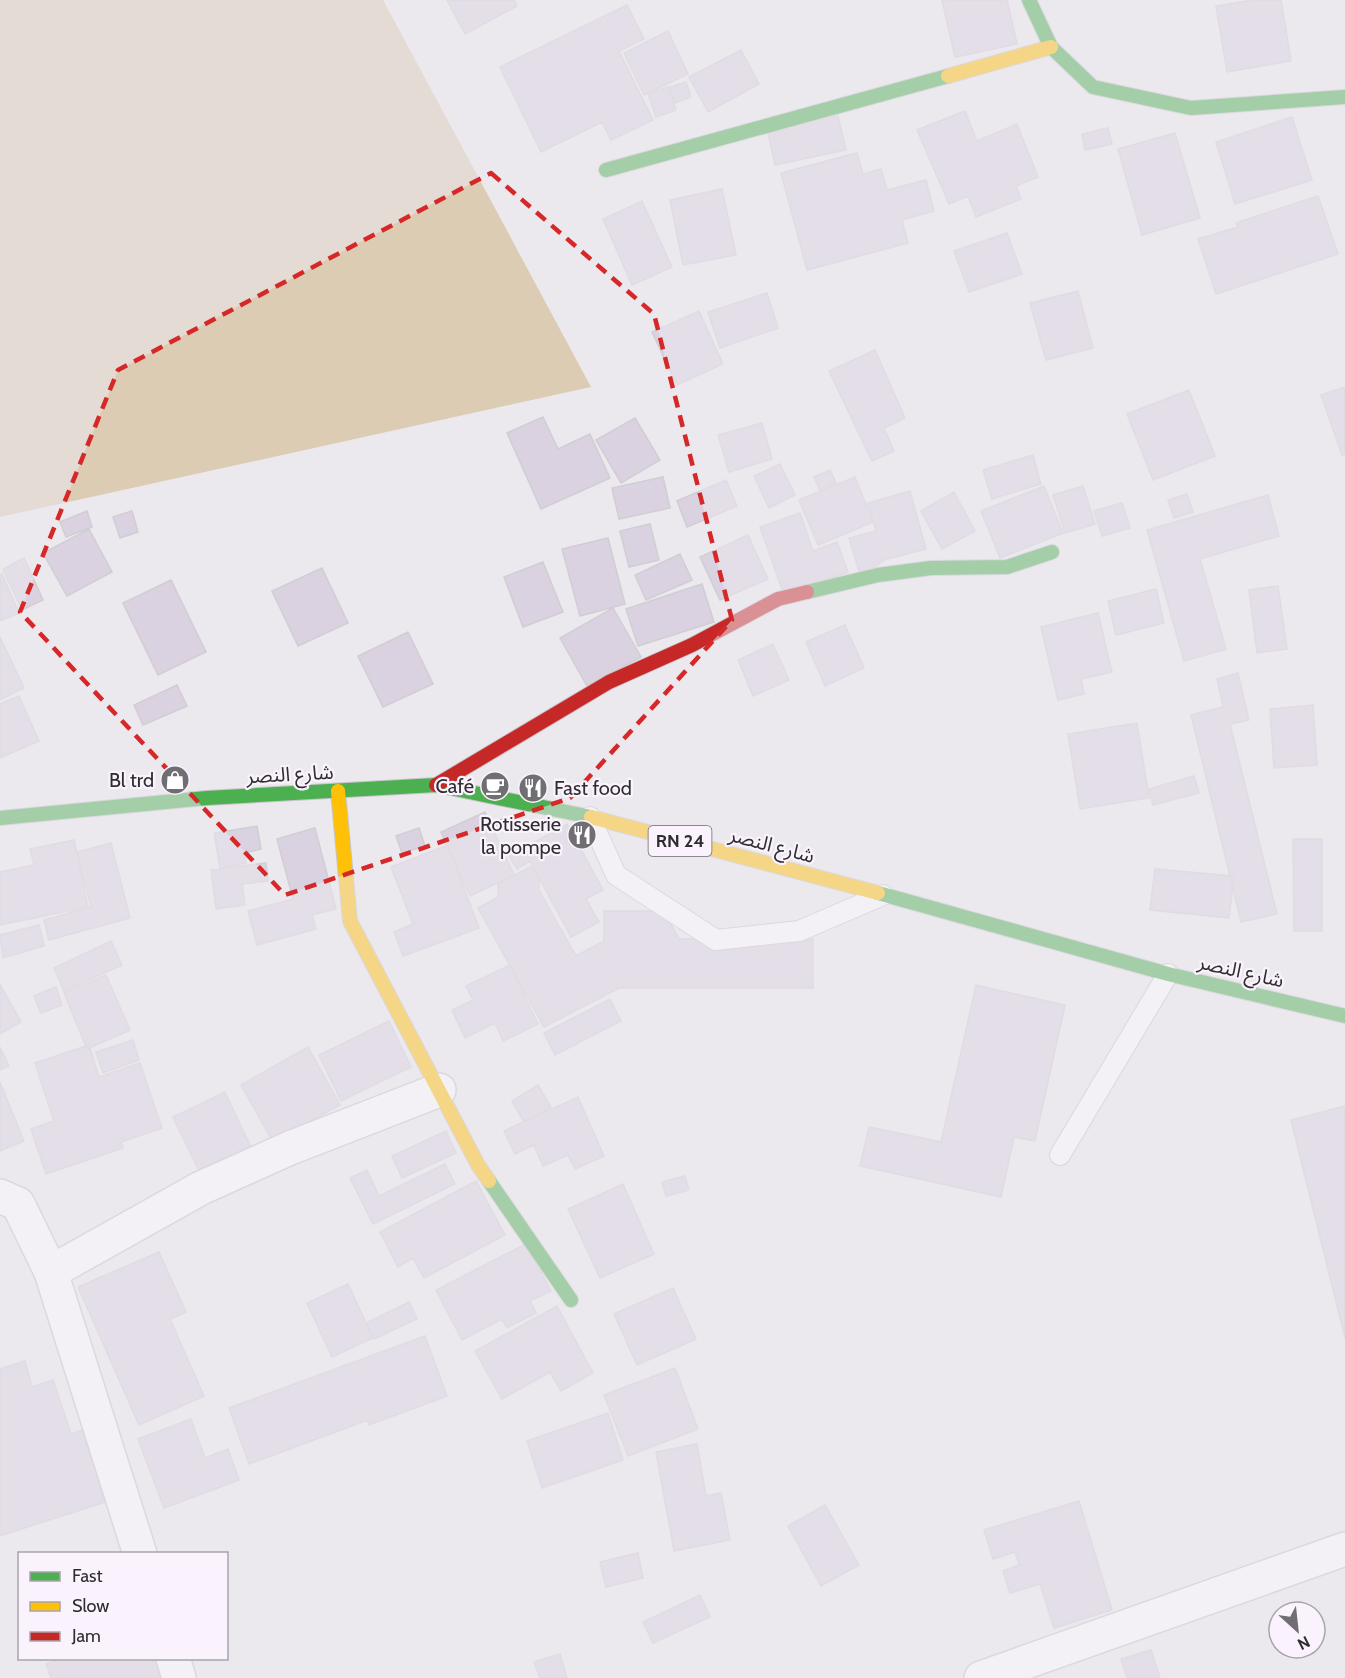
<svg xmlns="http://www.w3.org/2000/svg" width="1345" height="1678" font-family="Cabin,'Noto Sans Arabic',sans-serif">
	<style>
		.green { fill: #dcccb3 }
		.building { fill: #dbd2e1; stroke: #d0ced2; stroke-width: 1.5 }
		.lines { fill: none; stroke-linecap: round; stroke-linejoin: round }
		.lane-casing { stroke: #c8c6ca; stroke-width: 22 }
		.street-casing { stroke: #c8c6ca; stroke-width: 36 }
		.fast-casing { stroke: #c8c6ca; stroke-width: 16 }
		.slow-casing { stroke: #c8c6ca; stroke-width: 16 }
		.jam-casing { stroke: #c8c6ca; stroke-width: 16 }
		.lane { stroke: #fcfcfc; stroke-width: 20 }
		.street { stroke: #fcfcfc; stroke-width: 33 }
		.fast { stroke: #4caf50; stroke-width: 14 }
		.slow { stroke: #ffc107; stroke-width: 14 }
		.jam { stroke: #c62828; stroke-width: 14 }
		.marked { fill: none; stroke: #d62828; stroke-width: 4.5; stroke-dasharray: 12 8; stroke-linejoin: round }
		.labels { text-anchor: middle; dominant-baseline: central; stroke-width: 4.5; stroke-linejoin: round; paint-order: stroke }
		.shield { fill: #faf3fe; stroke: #6d686e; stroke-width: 1.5 }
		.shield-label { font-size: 18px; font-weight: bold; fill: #302d31 }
		.street-label { font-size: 20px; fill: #302d31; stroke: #faf3fe }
		.poi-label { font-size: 20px; fill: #302d31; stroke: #faf3fe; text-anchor: end }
	</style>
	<rect width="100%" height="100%" fill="#ebe8ee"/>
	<path class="green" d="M0 0H383L591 387 0 517Z"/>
	<path class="building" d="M447 0H514L517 6 465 34Z
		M942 0H1007L1017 44 955 57Z
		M1253 0H1281L1291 61 1227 72 1216 6Z
		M627 5 644 39 619 51 653 120 611 140 602 122 541 152 500 67Z
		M668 31 688 74 644 95 624 53Z
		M741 50 759 84 708 112 689 77Z
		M686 82 691 97 675 103 670 87Z
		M668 87 676 110 656 117 648 94Z
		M965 111 977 141 1017 124 1038 177 1016 186 1021 199 976 217 968 196 949 204 917 130Z
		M837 112 846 150 775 165 767 128Z
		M1292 117 1312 180 1235 204 1216 142Z
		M1108 128 1112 144 1085 150 1082 134Z
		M1175 133 1200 218 1142 235 1118 149Z
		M857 153 863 174 881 169 887 190 926 180 934 211 902 220 908 243 807 270 781 173Z
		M722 189 736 255 683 265 670 200Z
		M1318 196 1338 254 1216 294 1198 239 1238 227 1236 223Z
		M642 201 672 267 632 285 603 219Z
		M1007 233 1022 274 969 292 954 251Z
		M1078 291 1093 348 1046 360 1030 303Z
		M767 293 778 328 720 348 708 312Z
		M699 311 723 364 677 385 652 332Z
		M875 350 905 418 884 428 894 451 872 461 829 371Z
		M1345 387V454L1342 455 1321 395Z
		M1189 390 1215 456 1153 480 1127 414Z
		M543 417 558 449 590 434 610 478 541 509 507 433Z
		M635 418 660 460 621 483 596 440Z
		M762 423 772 459 729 472 718 435Z
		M1033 455 1041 484 992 499 983 470Z
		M780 464 795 495 769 508 754 476Z
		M830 470 836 483 820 491 814 477Z
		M663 477 670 508 619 519 612 488Z
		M855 477 873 522 818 545 799 500Z
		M726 480 737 506 687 527 677 501Z
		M1044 486 1063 533 1000 558 981 511Z
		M1083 486 1095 524 1065 533 1053 495Z
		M910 491 926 549 884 560 861 578 849 538 876 531 868 503Z
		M954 492 975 531 942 549 921 511Z
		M1187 494 1193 512 1174 518 1168 500Z
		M1268 495 1279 536 1200 559 1226 649 1184 661 1147 530Z
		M1122 503 1130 528 1102 536 1094 511Z
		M87 511 92 527 66 537 60 522Z
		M132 511 138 532 120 538 113 517Z
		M800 513 813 551 837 542 848 572 784 595 760 527Z
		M650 524 659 560 629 567 620 531Z
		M89 529 112 572 67 596 43 553Z
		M748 535 768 579 720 600 700 557Z
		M608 538 625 604 580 616 562 549Z
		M680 554 692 580 646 600 635 575Z
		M24 558 43 600 22 610 3 569Z
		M543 562 563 612 523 627 504 577Z
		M322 568 348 623 298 646 272 591Z
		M2 574 19 613 0 621V575Z
		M171 580 206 652 158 675 123 603Z
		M702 584 714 622 638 646 626 609Z
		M1278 586 1287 649 1257 653 1249 590Z
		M1156 589 1164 623 1116 635 1108 601Z
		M613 608 641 657 587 686 560 638Z
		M1098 613 1112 672 1081 679 1084 694 1058 700 1041 627Z
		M845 625 864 668 825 686 806 642Z
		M408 632 433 684 383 707 358 656Z
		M0 637 24 688 0 700Z
		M773 644 789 680 753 696 738 660Z
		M1238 673 1249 720 1230 724 1277 914 1241 922 1191 715 1223 707 1217 679Z
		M177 685 187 706 143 725 134 705Z
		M19 696 39 741 0 758V704Z
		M1313 705 1317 765 1274 768 1270 709Z
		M1137 723 1149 798 1080 809 1068 734Z
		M1194 776 1199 793 1153 805 1149 789Z
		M485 812 514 875 470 896 441 832Z
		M567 824 603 890 586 899 599 922 571 937 530 861 517 869 509 856Z
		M257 826 261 849 244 853 246 863 220 868 214 833Z
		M315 828 336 909 312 915 316 929 257 945 248 911 293 899 277 839Z
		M419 828 425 846 402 853 396 836Z
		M1293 839H1322V931H1294Z
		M74 840 88 907 0 925V872L34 865 30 849Z
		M111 843 130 918 49 940 44 920 91 907 77 852Z
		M448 845 479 928 403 956 394 932 413 924 391 867Z
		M266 863 268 881 242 884 245 905 216 909 211 870Z
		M532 866 539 880V890L576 956 604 941V911H664L679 939H813V988H619L544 1027 478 908 498 897V884Z
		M1155 869 1234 876 1229 918 1150 910Z
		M39 925 44 946 3 958 0 935Z
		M111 941 122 965 64 991 54 968Z
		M510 965 538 1024 503 1041 495 1023 465 1038 452 1010 473 1000 466 986Z
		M106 975 130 1030 87 1049 64 993Z
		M0 984 21 1022 0 1034Z
		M976 985 1065 1005 1035 1141 1014 1137 1001 1197 860 1166 869 1127 941 1142Z
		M56 987 62 1005 41 1013 34 996Z
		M610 999 621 1021 555 1055 544 1033Z
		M389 1021 411 1067 341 1101 319 1055Z
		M133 1040 139 1060 103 1073 96 1052Z
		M89 1045 99 1077 140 1063 162 1128 121 1142 123 1148 46 1174 31 1129 54 1121 35 1063Z
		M0 1047 9 1066 0 1070Z
		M308 1047 340 1105 273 1142 241 1085Z
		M0 1082 24 1141 0 1151Z
		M538 1085 551 1107 524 1122 512 1101Z
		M225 1092 254 1154 203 1179 173 1117Z
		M578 1097 604 1156 575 1169 568 1155 543 1166 534 1145 515 1154 504 1131Z
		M1345 1106V1338L1291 1120Z
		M446 1131 456 1153 402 1178 392 1156Z
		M445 1164 455 1184 373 1224 350 1178 367 1170 379 1196Z
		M685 1176 689 1190 666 1196 662 1182Z
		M476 1181 505 1235 424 1278 413 1258 398 1267 380 1232Z
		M623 1184 654 1254 600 1278 568 1209Z
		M526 1244 551 1291 530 1301 536 1313 507 1328 502 1319 462 1340 436 1290Z
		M159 1252 186 1312 170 1319 204 1396 139 1425 78 1287Z
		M348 1284 373 1338 332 1357 307 1303Z
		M673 1288 696 1339 637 1365 614 1314Z
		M409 1302 417 1319 374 1339 366 1323Z
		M557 1306 593 1373 561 1391 550 1372 502 1399 475 1351Z
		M425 1336 447 1396 369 1425 368 1420 249 1464 229 1408Z
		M25 1361 32 1387 53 1380 71 1434 82 1430 105 1502 0 1536V1369Z
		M675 1368 698 1429 628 1456 604 1395Z
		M608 1413 623 1460 542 1488 527 1441Z
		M191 1419 205 1458 228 1449 239 1480 164 1508 138 1439Z
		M697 1444 706 1496 721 1493 730 1540 674 1551 656 1452Z
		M1079 1501 1112 1610 1054 1628 1040 1584 1010 1593 1003 1571 1019 1565 1015 1552 993 1559 984 1530Z
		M825 1505 859 1565 821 1586 788 1526Z
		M638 1553 643 1578 606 1587 600 1562Z
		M700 1595 710 1617 653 1643 643 1622Z
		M1151 1650 1160 1678H1127L1121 1659Z
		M560 1654 567 1678H540L534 1662Z
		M62 1658H163L170 1678H51L46 1664Z"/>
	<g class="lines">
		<g class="lane-casing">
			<path id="lane" d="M590 817 616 875 716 940 799 931 883 895
				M1060 1155 1168 974"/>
		</g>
		<g class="street-casing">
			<path id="street" d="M0 1196 18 1204 51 1272 140 1554
				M51 1272 201 1188 290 1148 439 1090
				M173 1658 179 1678
				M981 1678 1345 1549"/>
		</g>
		<g class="fast-casing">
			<path id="fast" d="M1029 0 1051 47 1093 87 1191 108 1345 97
				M606 170 948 76
				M807 592 878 575 931 568 1007 567 1052 552
				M0 818 207 798 436 785 591 817
				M878 893 1168 974 1345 1016
				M489 1181 571 1300"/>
		</g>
		<g class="slow-casing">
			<path id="slow" d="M948 76 1051 47
				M338 791 350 921 478 1165 489 1181
				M591 817 878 893"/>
		</g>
		<g class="jam-casing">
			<path id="jam" d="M436 785 609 682 692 645 778 599 807 592"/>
		</g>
		<use href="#lane" class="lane"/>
		<use href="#street" class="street"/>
		<use href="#fast" class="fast"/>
		<use href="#slow" class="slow"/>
		<use href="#jam" class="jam"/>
	</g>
	<path d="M0 0H1345V1678H0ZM491 173 654 314 732 620 570 798 285 895 20 612 118 370Z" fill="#ebe8ee" fill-opacity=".55" fill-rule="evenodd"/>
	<path class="marked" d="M491 173 654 314 732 620 570 798 285 895 20 612 118 370Z"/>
	<defs>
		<g id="shop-disc" transform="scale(1.5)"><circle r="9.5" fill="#716e73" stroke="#faf3fe"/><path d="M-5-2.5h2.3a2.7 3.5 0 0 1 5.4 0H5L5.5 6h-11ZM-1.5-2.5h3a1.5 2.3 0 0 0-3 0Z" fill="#fff"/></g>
		<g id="cafe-disc" transform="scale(1.5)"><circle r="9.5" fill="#716e73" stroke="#faf3fe"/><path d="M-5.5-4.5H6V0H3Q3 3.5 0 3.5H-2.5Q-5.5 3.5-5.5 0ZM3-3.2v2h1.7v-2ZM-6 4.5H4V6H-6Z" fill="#fff"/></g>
		<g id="restaurant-disc" transform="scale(1.5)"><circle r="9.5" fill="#716e73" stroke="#faf3fe"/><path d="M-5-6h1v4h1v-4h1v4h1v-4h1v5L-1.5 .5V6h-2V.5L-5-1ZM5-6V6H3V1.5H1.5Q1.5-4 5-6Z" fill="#fff"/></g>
	</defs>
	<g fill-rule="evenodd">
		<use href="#shop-disc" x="175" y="780"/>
		<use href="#cafe-disc" x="495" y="786"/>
		<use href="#restaurant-disc" x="533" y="788"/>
		<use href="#restaurant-disc" x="582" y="835"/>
	</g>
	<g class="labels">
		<rect class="shield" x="648.5" y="826" width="63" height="30" rx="4.5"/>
		<g class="shield-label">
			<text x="680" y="841">RN 24</text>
		</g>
		<g class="street-label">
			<text transform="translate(290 774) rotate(-3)">شارع النصر</text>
			<text transform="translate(772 845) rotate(15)">شارع النصر</text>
			<text transform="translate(1241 971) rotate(13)">شارع النصر</text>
		</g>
		<g class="poi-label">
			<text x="154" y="780">Bl trd</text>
			<text x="474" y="786">Café</text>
			<text x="554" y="788" text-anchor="start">Fast food</text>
			<text x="561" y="824">Rotisserie<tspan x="561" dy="23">la pompe</tspan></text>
		</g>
	</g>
	<rect x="18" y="1552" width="210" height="108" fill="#faf3fe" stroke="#a9a4ac" stroke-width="1.5"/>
	<rect x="30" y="1572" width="30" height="9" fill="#4caf50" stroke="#a9a4ac" stroke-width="1.5"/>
	<text x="72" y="1582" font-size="18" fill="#302d31">Fast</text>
	<rect x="30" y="1602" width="30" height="9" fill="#ffc107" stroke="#a9a4ac" stroke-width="1.5"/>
	<text x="72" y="1612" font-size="18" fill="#302d31">Slow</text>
	<rect x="30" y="1632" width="30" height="9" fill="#c62828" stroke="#a9a4ac" stroke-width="1.5"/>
	<text x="72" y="1642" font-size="18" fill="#302d31">Jam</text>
	<g transform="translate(1297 1630) rotate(153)"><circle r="28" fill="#faf3fe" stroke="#a9a4ac" stroke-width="1.5"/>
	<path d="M0-4.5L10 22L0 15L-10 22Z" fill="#716e73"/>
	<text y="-9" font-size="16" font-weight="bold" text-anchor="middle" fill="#302d31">N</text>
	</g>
</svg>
